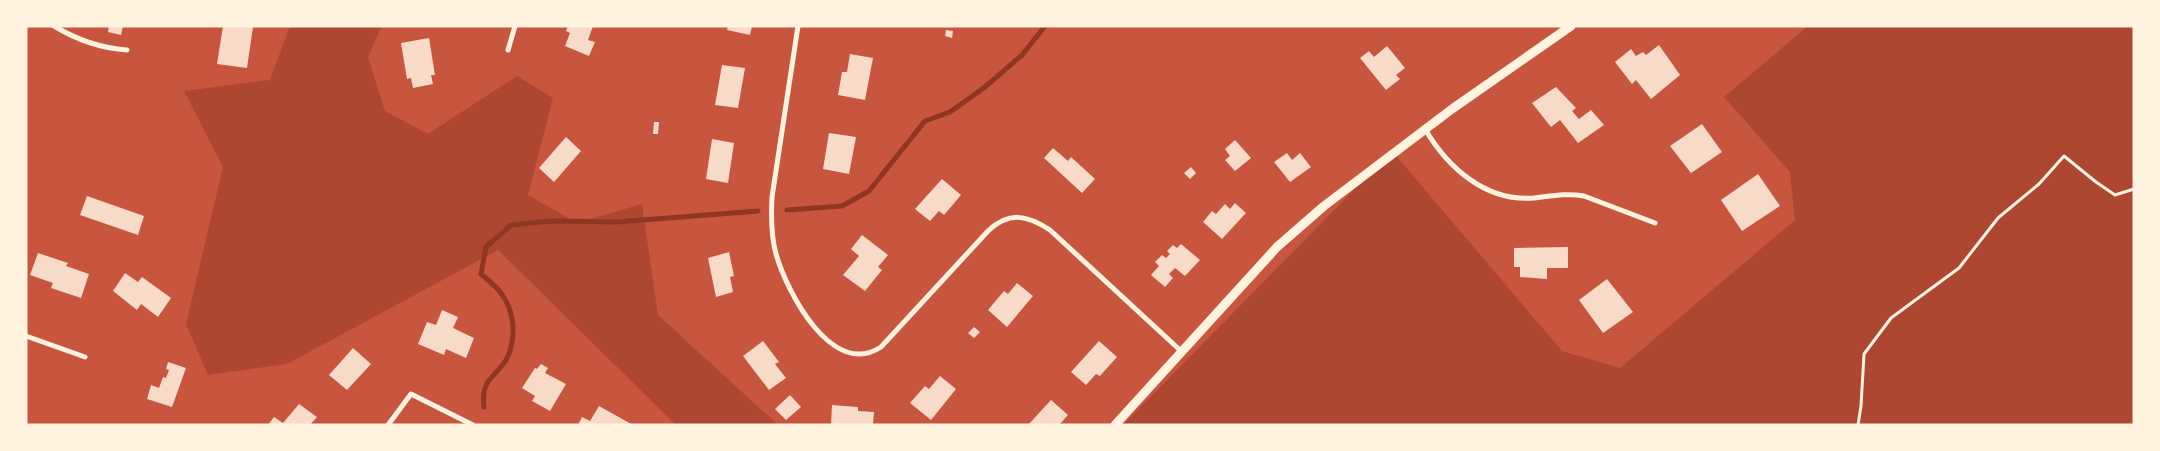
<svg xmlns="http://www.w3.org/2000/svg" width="2160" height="451" font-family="'IBM Plex Sans',sans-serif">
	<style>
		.green { fill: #ae4732 }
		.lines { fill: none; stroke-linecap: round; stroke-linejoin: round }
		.stream { stroke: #8f3625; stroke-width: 5 }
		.building { fill: #f7dbc8 }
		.path { stroke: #fff3e0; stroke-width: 3 }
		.minor { stroke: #fff3e0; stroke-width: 5 }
		.tertiary { stroke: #fff3e0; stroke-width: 9 }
	</style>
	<rect width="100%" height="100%" fill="#c8553d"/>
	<path class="green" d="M290 26H382L368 57 385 111 428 134 517 76 553 98 528 195 577 223 642 204 658 315 778 425H676L498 250 287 364 208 375 186 324 223 167 184 91 270 80Z
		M1808 26H2134V425H1123L1392 151 1562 351 1620 368 1795 220 1790 172 1724 97Z"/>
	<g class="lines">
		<path class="stream" d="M787 210 842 206 869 191 925 121 950 112 985 87 1022 55 1045 26
			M484 407C481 378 494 379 506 360 517 339 515 312 501 293 496 286 488 280 481 274L486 247 511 225 551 221 617 222 758 211"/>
	</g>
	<path class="building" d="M109 26H123L121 35 108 32Z
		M223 26 253 27 247 68 217 64Z
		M568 26H593L588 40 595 42 589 56 565 46 570 33 566 31Z
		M728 26H752L750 35 727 30Z
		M946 30 953 31 952 38 945 36Z
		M429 38 435 75H431L433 84 413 88 411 78 407 79 401 43Z
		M1659 45 1680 75 1651 99 1636 80 1632 84 1615 62 1631 49 1636 56 1643 52 1646 55Z
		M1387 46 1405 68 1396 75 1400 79 1386 90 1360 58 1369 51 1374 57Z
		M850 54 873 58 865 100 838 95 842 72H847Z
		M722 65 745 68 738 108 715 105Z
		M1556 87 1576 108 1572 111 1579 119 1591 110 1604 125 1578 143 1560 120 1551 127 1532 103Z
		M654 122H659L658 134H653Z
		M1702 124 1722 152 1691 173 1670 146Z
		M829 133 856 137 849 174 823 169Z
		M566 137 581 151 554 182 539 168Z
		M712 139 734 143 728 183 706 179Z
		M1235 140 1251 158 1235 171 1225 160 1230 156 1225 149Z
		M1053 148 1068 161 1071 157 1095 179 1082 193 1044 158Z
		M1287 153 1292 160 1300 153 1311 167 1290 182 1274 162Z
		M1191 167 1196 173 1190 179 1184 173Z
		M1758 174 1780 206 1742 231 1721 200Z
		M942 179 961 195 944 215 939 211 930 221 915 209Z
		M87 196 144 216 138 235 80 215Z
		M1235 203 1246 213 1222 239 1203 222 1212 211 1216 214 1225 204 1230 209Z
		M862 235 888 255 878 267 882 270 865 291 843 275 859 256 851 249Z
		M1181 244 1200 260 1185 276 1175 268 1169 274 1173 278 1165 287 1151 275 1159 266 1155 262 1162 255 1166 258 1170 254 1167 251 1173 245 1177 248Z
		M1568 247V268H1547V279L1520 277V267H1514V248Z
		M729 252 734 276 730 277 733 292 716 297 708 258Z
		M38 253 68 263 66 266 89 274 81 298 51 288 53 283 30 275Z
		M125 273 138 282 142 277 171 298 158 317 141 304 137 310 113 291Z
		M1607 279 1633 312 1603 333 1579 300Z
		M1017 283 1033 296 1007 327 988 310 1004 291 1008 294Z
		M442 310 458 317 453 328 474 338 466 358 446 349 444 355 418 344 427 322 436 325Z
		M974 327 980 332 974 338 968 333Z
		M763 341 779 362 775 364 786 378 769 390 743 356Z
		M1099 341 1117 357 1100 376 1096 374 1086 385 1071 372Z
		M353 348 371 364 347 390 329 375Z
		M168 362 186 368 172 407 147 399 151 385 159 388 163 377 166 378 169 370 166 369Z
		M541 364 548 368 545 373 566 384 550 411 532 401 535 396 522 388 535 368 537 369Z
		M940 376 956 389 931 420 910 403 925 386 929 389Z
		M790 395 801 407 786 420 775 409Z
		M1051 400 1068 415 1059 425H1028Z
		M299 404 317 417 310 425H268L274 417 283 423Z
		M832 405 858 407V411L874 412 873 425H831Z
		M599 406 633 425H578L582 417 590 421Z"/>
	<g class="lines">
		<path class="path" d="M1858 425 1861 406 1864 354 1891 318 1959 268 1998 218 2039 184 2064 156 2096 182 2115 195 2134 189"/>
		<path class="minor" d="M54 26C77 40 99 48 127 50
			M798 26 772 197C771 216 771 236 776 254 787 292 832 379 881 347L988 231C1009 211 1027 215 1050 230L1181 351
			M508 50 515 26
			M1425 129C1448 168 1486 202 1534 198 1552 196 1566 193 1584 196L1655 223
			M26 336 85 357
			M388 425 411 394 473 425"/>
		<path class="tertiary" d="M1115 425 1277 247 1324 206 1452 109 1571 26"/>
	</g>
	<rect width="2160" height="451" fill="none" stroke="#fff3e0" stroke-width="55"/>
</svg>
